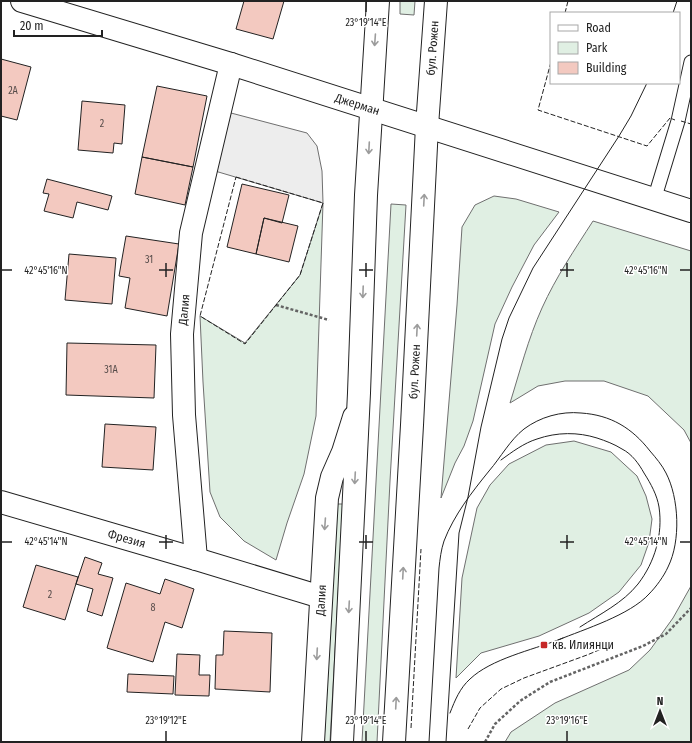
<svg xmlns="http://www.w3.org/2000/svg" width="692" height="743" font-family="'Fira Sans Condensed',sans-serif">
	<style>
		.green { fill: #e0efe3; stroke: #6f6f6f }
		.parking { fill: #ededed; stroke: #6f6f6f }
		.building { fill: #f3c9c0; stroke: #222 }
		.lines { fill: none; stroke-linecap: round; stroke-linejoin: round }
		.service-casing { stroke: #222; stroke-width: 15 }
		.minor-casing { stroke: #222; stroke-width: 24 }
		.primary-casing { stroke: #222; stroke-width: 24 }
		.path { stroke: #646464; stroke-width: 2.5; stroke-dasharray: 3 2; stroke-linecap: butt }
		.service { stroke: #fff; stroke-width: 13 }
		.minor { stroke: #fff; stroke-width: 22 }
		.primary { stroke: #fff; stroke-width: 22 }
		.tram { stroke: #222; stroke-width: 1 }
		.fence { stroke: #222; stroke-width: 1; stroke-dasharray: 5 2; stroke-linecap: butt }
		.oneway { stroke: #9c9c9c }
		.ticks { fill: none; stroke: #222; stroke-width: 1.5 }
		.poi-dot { fill: #c62828; stroke: #fff; stroke-width: 1.5 }
		.labels { text-anchor: middle; dominant-baseline: central; stroke-width: 3; stroke-linejoin: round; paint-order: stroke }
		.number-label { font-size: 10px; fill: #564c4a }
		.street-label { font-size: 12px; fill: #222; stroke: #fff }
		.poi-label { font-size: 12px; fill: #222; stroke: #fff; text-anchor: start }
		.ticks-label { font-size: 10px; text-anchor: middle; fill: #222; stroke: #fff; stroke-width: 3; stroke-linejoin: round; paint-order: stroke }
	</style>
	<rect width="100%" height="100%" fill="#fff"/>
	<path class="green" d="M400 1H415L414 15 400 14Z
		M494 196 516 199 559 212 534 245 512 287 495 324 473 421 464 446 455 463 441 498 457 305 462 227 475 205Z
		M323 203 316 416 304 474 287 523 276 560 244 541 220 517 210 492 203 382 200 316 245 343 300 275Z
		M391 204 406 205 390 481 377 742H362Z
		M593 221 691 251V443L684 430 648 396 604 381H565L538 386 510 403C520 371 528 339 542 308 556 277 575 249 593 221Z
		M574 441 611 452 637 476 646 496 652 519 649 542 641 565 619 592 589 613 539 636 481 653 456 678 462 578 477 508 490 485 509 464 546 445Z
		M337 504H343L330 742H324Z
		M691 586V742H505L511 732 555 703 629 670 650 650 673 618Z"/>
	<path class="parking" d="M231 113 307 133 317 146 322 171 323 203 215 171Z"/>
	<path class="building" d="M244 1H284L273 39 236 29Z
		M1 59 31 67 17 120 1 116Z
		M157 86 207 96 193 167 142 157Z
		M82 101 125 105 122 144 114 143 113 153 78 150Z
		M142 157 193 167 185 205 135 194Z
		M47 179 112 196 108 210 77 202 73 218 44 211 49 194 43 193Z
		M242 184 289 195 282 223 264 218 256 254 227 247Z
		M264 218 298 226 289 262 256 254Z
		M126 236 179 244 167 316 125 308 130 278 119 276Z
		M69 254 116 258 112 304 65 300Z
		M67 343 156 345 154 398 66 395Z
		M105 424 156 427 153 470 102 467Z
		M85 557 102 563 98 574 113 578 102 616 87 611 93 589 76 584Z
		M36 565 78 577 65 620 23 607Z
		M165 579 194 589 182 628 165 622 153 662 107 648 126 583 160 594Z
		M224 631 272 633 270 692 215 689 216 655H223Z
		M177 654 200 655 199 675H210L209 696 175 695Z
		M128 674 174 676 173 694 127 692Z"/>
	<g class="lines">
		<g class="service-casing">
			<path id="service" d="M654 200 678 121 691 62"/>
		</g>
		<g class="minor-casing">
			<g id="minor">
				<path id="s1" d="M22 1 231 64 691 211"/>
				<path id="s2" d="M1 502 196 559 321 597"/>
				<path id="s3" d="M196 559 184 415 182 334 191 233 231 64"/>
				<path id="s4" d="M313 742 327 498 332 477 343 452 354 417"/>
			</g>
		</g>
		<g class="primary-casing">
			<g id="primary">
				<path d="M342 742 359 393 366 195 378 1"/>
				<path id="s5" d="M394 742 412 425 427 126 436 1"/>
			</g>
		</g>
		<path class="path" d="M276 305 329 320
			M485 742 495 724 520 701 550 682 643 646 666 634 691 608"/>
		<use href="#service" class="service"/>
		<use href="#minor" class="minor"/>
		<use href="#primary" class="primary"/>
		<path class="tram" d="M673 13 677 1
			M501 460C512 452 524 443 537 439 557 432 578 432 597 438 606 441 614 444 622 449 632 454 639 464 644 473 651 484 657 495 659 507 663 534 655 562 638 584 623 603 600 614 580 627
			M450 713C455 700 460 688 470 679 491 659 532 650 558 640L563 638
			M429 742 439 568C440 559 441 550 444 541 454 515 472 492 489 471 501 457 510 440 524 429 540 417 561 411 581 413 611 415 632 428 650 451 656 458 662 465 666 473 679 498 681 541 668 567 664 576 656 587 649 594 630 615 585 629 558 640
			M446 742 459 533 468 497 481 427 502 339 509 318 533 268 619 136 631 116 647 83"/>
		<path class="fence" d="M565 13 568 1
			M551 62 538 110 647 146 670 118 675 120
			M681 121 691 124
			M236 177 323 203 300 275 245 344 200 316Z
			M411 728 421 549
			M468 729 480 708 501 689 524 678 587 655 611 645"/>
	</g>
	<defs><path id="oneway-shaft" d="M-6 0H5M1.5-3L5.5 0L1.5 3" fill="none" stroke-width="1.6" stroke-linecap="round" stroke-linejoin="round"/></defs>
	<g class="oneway">
		<use href="#oneway-shaft" transform="translate(375 40) rotate(94)"/>
		<use href="#oneway-shaft" transform="translate(369 148) rotate(93)"/>
		<use href="#oneway-shaft" transform="translate(424 200) rotate(-87)"/>
		<use href="#oneway-shaft" transform="translate(363 292) rotate(92)"/>
		<use href="#oneway-shaft" transform="translate(417 330) rotate(-87)"/>
		<use href="#oneway-shaft" transform="translate(355 478) rotate(93)"/>
		<use href="#oneway-shaft" transform="translate(325 524) rotate(94)"/>
		<use href="#oneway-shaft" transform="translate(403 573) rotate(-87)"/>
		<use href="#oneway-shaft" transform="translate(349 607) rotate(93)"/>
		<use href="#oneway-shaft" transform="translate(317 654) rotate(93)"/>
		<use href="#oneway-shaft" transform="translate(396 703) rotate(-87)"/>
	</g>
	<path class="ticks" d="M366 2V12M166 263V277M366 263V277M567 263V277M2 270H12M159 270H173M359 270H373M560 270H574M680 270H690M166 535V549M366 535V549M567 535V549M2 542H12M159 542H173M359 542H373M560 542H574M680 542H690M166 731V741M366 731V741M567 731V741"/>
	<rect class="poi-dot" x="540" y="641" width="8" height="8" rx="2"/>
	<g class="labels">
		<g class="number-label">
			<text x="13" y="91">2А</text>
			<text x="102" y="124">2</text>
			<text x="149" y="260">31</text>
			<text x="111" y="370">31А</text>
			<text x="50" y="595">2</text>
			<text x="153" y="608">8</text>
		</g>
		<g class="street-label">
			<text stroke="none"><textPath href="#s5" startOffset="695">бул. Рожен</textPath></text>
			<text stroke="none"><textPath href="#s1" startOffset="351">Джерман</textPath></text>
			<text stroke="none"><textPath href="#s3" startOffset="250">Далия</textPath></text>
			<text stroke="none"><textPath href="#s5" startOffset="371">бул. Рожен</textPath></text>
			<text stroke="none"><textPath href="#s2" startOffset="131">Фрезия</textPath></text>
			<text stroke="none"><textPath href="#s4" startOffset="142">Далия</textPath></text>
		</g>
		<g class="poi-label">
			<text x="552" y="645">кв. Илиянци</text>
		</g>
	</g>
	<g class="ticks-label">
		<text x="366" y="26">23°19'14"E</text>
		<text x="46" y="274">42°45'16"N</text>
		<text x="646" y="274">42°45'16"N</text>
		<text x="46" y="545">42°45'14"N</text>
		<text x="646" y="545">42°45'14"N</text>
		<text x="166" y="724">23°19'12"E</text>
		<text x="366" y="724">23°19'14"E</text>
		<text x="567" y="724">23°19'16"E</text>
	</g>
	<rect width="692" height="743" fill="none" stroke="#222222" stroke-width="4"/>
	<rect x="550" y="12" width="130" height="72" fill="#ffffff" stroke="#a7a7a7"/>
	<rect x="558" y="25" width="20" height="6" fill="#ffffff" stroke="#a7a7a7"/>
	<text x="586" y="32" font-size="12" fill="#222222">Road</text>
	<rect x="558" y="42" width="20" height="12" fill="#e0efe3" stroke="#a7a7a7"/>
	<text x="586" y="52" font-size="12" fill="#222222">Park</text>
	<rect x="558" y="62" width="20" height="12" fill="#f3c9c0" stroke="#a7a7a7"/>
	<text x="586" y="72" font-size="12" fill="#222222">Building</text>
	<g transform="translate(660 711)" stroke="#ffffff" stroke-width="3" paint-order="stroke">
	<path d="M0-3L7 15L0 10L-7 15Z" fill="#222222"/>
	<text y="-6" font-size="11" font-weight="bold" text-anchor="middle" fill="#222222">N</text>
	</g>
	<path d="M14 30v6h88v-6" fill="none" stroke="#222222" stroke-width="2"/>
	<text x="20" y="30" font-size="12" fill="#222222" stroke="#ffffff" stroke-width="3" paint-order="stroke">20 m</text>
</svg>
